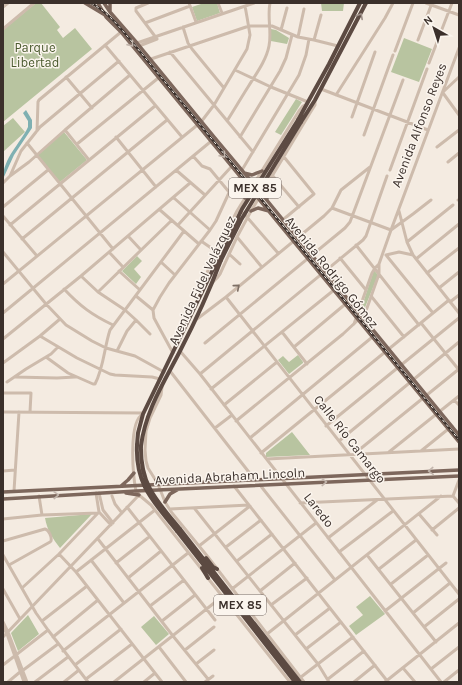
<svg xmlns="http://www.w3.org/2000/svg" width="462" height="685" font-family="Karla,sans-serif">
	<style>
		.green { fill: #b8c4a0 }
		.water { fill: #7fb0b2 }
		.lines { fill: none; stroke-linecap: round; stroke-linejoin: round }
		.minor { stroke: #cdbbac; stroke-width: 3 }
		.major { stroke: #7d675c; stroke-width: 3.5 }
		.highway { stroke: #5c4a42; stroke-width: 4 }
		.rail-casing { stroke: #3b302b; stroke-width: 2.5 }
		.rail { stroke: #fbf5ee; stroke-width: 1; stroke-dasharray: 3; stroke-linecap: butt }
		.highway-bridge { stroke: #5c4a42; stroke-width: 4 }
		.oneway { stroke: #9c8e87 }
		.oneway2 { stroke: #c2b5ac }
		.oneway3 { stroke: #7d6f65 }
		.labels { text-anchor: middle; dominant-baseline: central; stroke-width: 3; stroke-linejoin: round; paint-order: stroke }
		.shield { fill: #fbf5ee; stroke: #756b66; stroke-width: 1 }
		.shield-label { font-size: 12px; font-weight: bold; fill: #3b302b }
		.park-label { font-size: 13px; fill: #4a5a2e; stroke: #fbf5ee }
		.street-label { font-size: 13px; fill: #3b302b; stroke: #fbf5ee }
	</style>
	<rect width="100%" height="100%" fill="#f4ebe1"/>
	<path class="green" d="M36 3H41L60 27 57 30 63 38 75 28 92 49 3 122V30Z
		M204 3H217L220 13 197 21 192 7Z
		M321 3H344L343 11H322Z
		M271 29 276 30 289 38 287 44 271 41Z
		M404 38 432 49 419 82 391 72Z
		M296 99 302 102 281 135 275 132Z
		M13 118 25 132 3 152V126Z
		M64 132 87 160 60 182 37 155Z
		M137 256 142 261 134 269 141 277 136 284 122 271Z
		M374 270 378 275 364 310 361 309Z
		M298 355 303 362V363L289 374 278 360 283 356 289 362Z
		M292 432 310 455 266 457V453Z
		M92 514 60 548C53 539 47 530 45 518Z
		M370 596 385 614 356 635 349 626 363 615 356 607Z
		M28 615 39 634 18 651 11 633Z
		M154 616 169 634 156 645 141 627Z"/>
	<path class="water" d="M26 110 32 120V128L14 155 3 179C3 158 20 144 28 127V121L23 113Z"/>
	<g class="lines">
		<path class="minor" d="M148 3 136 8V11L157 39
			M189 3 196 22
			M218 3 222 13
			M426 3 459 15
			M3 7 8 3
			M145 23 190 6
			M183 27 188 43 192 49 224 88
			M3 29 34 3
			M281 30 287 8
			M298 37 304 9
			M314 40 321 15
			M418 40 432 3
			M137 43 254 3
			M105 45 182 137
			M139 46 157 39
			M395 51 413 3
			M170 52 253 152
			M145 61 249 26H272L298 37 314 40 338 46
			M429 63 452 3
			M235 70 271 87 308 102
			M66 77 92 108
			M321 89 428 130
			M443 92 459 77
			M443 93 459 115
			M336 95 385 18 393 3
			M352 117 375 52
			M227 121C234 110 241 98 248 87 256 74 266 61 269 46 272 32 267 17 270 3
			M65 130 89 160
			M37 131 38 102 39 100 121 32
			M364 135 393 55
			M116 137 156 187
			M240 137 280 71 286 58 292 35
			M27 143 113 249
			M77 144 162 75
			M437 147 459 130
			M193 156 202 166 210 169 229 192
			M448 162 459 153
			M176 170 205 195
			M242 170 299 75 306 55 309 39
			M390 170 427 69
			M272 175 299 207
			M10 176 29 162 65 130 130 75
			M3 183 10 176 21 151 40 127 119 61
			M174 198 210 230
			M458 200H459
			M3 207 48 170
			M332 208 391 230 413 214 431 200
			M160 210 199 244
			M239 211 243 213 246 216 278 253
			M399 211 407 242 413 255 459 313
			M3 216 37 256
			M279 223 314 194 284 157
			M10 225 155 106
			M178 225 232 166
			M128 236 141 250
			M237 237 261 266
			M22 239 167 120
			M201 241 217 252
			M407 242 453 205
			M356 245 419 325
			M3 252 46 304 66 325 92 341 106 348 135 356 164 372
			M109 252 123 267
			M229 254 240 264
			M386 255 433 313
			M386 255 399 252 413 255
			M340 258 366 290
			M416 259 459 224
			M161 262 175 275
			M119 271 140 290
			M427 273 459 248
			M81 276 98 292 125 310 136 320 150 334
			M206 282V277L208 270 237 211 299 111 303 106 307 104
			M213 282 217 278 220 274 237 237 251 211 310 113 315 105V100
			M3 284 201 122 214 105 247 49 250 35 247 17 245 6
			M439 288 459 272
			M64 289C80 306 92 315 113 325
			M98 292 172 220
			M136 296 153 310
			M371 296 404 337
			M226 297 459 594
			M450 302 459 295
			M3 313 215 138
			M197 319 226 297 324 216 332 208 341 190 370 167
			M421 323 459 370
			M354 324 372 273 375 268 379 264
			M282 332 307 364
			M40 336 77 358 110 374 115 375 152 377 160 379
			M3 339 81 276 190 183
			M205 343 345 228 350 222 403 80
			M294 347 349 301
			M117 351 127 331 136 320
			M180 351 200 374 441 682
			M173 353 154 318 153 310 160 297 169 283 210 230 216 221 233 184 240 177
			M46 357 68 373 93 384H95C104 367 104 348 110 330L184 231
			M3 363 40 336 60 319
			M170 371 255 480
			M200 374 363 240 366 236 387 176
			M15 377 57 378 75 377
			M7 382 26 369 51 354 58 347
			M162 387 161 395 150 418 146 431 145 450 146 461 148 468 158 484 165 502 172 513 208 557 304 682
			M211 389 334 290
			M3 393H31L30 412
			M454 400 459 405
			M224 405 277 362
			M3 412 144 413
			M143 414C128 421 133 476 136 491L139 495 151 505 203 571
			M236 421 343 334 358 320 364 314 367 308 379 274V264L391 230 459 48
			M326 426 459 318
			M215 428 232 415
			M250 438 376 334
			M339 441 459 342
			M421 451 452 426
			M389 452 459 396
			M261 453 449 300
			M354 454 459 369
			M267 459 459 449
			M3 471 15 470
			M260 485 335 580
			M234 486 388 682
			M14 491 19 412
			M96 493 99 512 111 525
			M99 493 103 510 113 523
			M39 496 42 515
			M112 496 115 504 122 513
			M453 496 459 480
			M453 496 459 503
			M300 503 453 496
			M127 507 215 620
			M170 509 249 505
			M195 509 318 664 329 682
			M419 514 437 535
			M3 519 42 515 98 513
			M432 530 459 508
			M328 538 377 500
			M98 539 173 636 208 679
			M3 541 45 529C49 530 52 537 51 541L50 542 9 565
			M199 546 250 506
			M226 547 261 520
			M339 552 393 511
			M59 554 76 572 162 682
			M3 555 36 613 48 630 88 682
			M367 555 436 642
			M91 560 124 603
			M237 561 272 534
			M116 563 149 537
			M379 569 416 540
			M76 572 155 510
			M207 577 290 682
			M128 578 161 551
			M391 584 428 555
			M22 588 59 554 99 512
			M3 589 20 619
			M232 589 316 523
			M260 591 295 563
			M271 605 307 578
			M150 606 184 580
			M385 611 446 563
			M413 613 450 583
			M42 621 87 586
			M162 621 195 595
			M3 622 8 632 27 682
			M3 627 7 634 24 682
			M424 627 459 599
			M267 634 441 496
			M295 635 330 608
			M3 637 139 495
			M53 637 98 600
			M159 647 186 682
			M306 649 341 622
			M185 650 214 627
			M63 651 188 553
			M196 664 214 650
			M3 665 48 630
			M75 665 121 629
			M403 668 415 682
			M431 669 459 647
			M22 671 58 644
			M301 677 353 637
			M86 679 132 644
			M328 679 364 651
			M8 682 20 672
			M35 682 68 657
			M64 682 79 670
			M114 682 223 596
			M144 682 155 673
			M205 682 213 676
			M354 682 375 665
			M385 682 459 623
			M444 682 459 670"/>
		<path class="major" d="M85 3 105 15
			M98 3 106 17 121 32 459 442
			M104 3 110 12 137 43 215 138 261 193 459 435
			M110 11V3
			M244 173 252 175 262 171
			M245 183 246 190 245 198
			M266 186V195L267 199
			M251 211 258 208 269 211
			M156 480 166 483
			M121 486 128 480 134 473
			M3 492 459 470
			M126 493 139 495
			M3 499 136 491 459 476
			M165 502 170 494 177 490"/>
		<path class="highway" d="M298 120 329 64 360 3
			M301 122 315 100 366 3
			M137 445 138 433 143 414 218 259
			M141 446C145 412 164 382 179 353 195 322 209 292 221 260
			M180 529 300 682
			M177 531 295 682
			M206 558 213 567 217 569
			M202 568 208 578"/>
		<g class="rail-casing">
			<path id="rail" d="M91 3C106 11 117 24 128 37L459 440"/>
		</g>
		<use href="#rail" class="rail"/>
		<path class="highway-bridge" d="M218 259 242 209 298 120
			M221 260 241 220 301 122
			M137 445C135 485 154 502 177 531
			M141 446C140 485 157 501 180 529"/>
	</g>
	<defs><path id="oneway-chevron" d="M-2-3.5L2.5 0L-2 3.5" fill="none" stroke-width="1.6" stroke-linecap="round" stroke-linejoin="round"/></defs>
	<use class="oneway" href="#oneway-chevron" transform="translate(360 16) rotate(-62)"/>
	<g class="oneway2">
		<use href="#oneway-chevron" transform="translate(131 44) rotate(51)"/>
		<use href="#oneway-chevron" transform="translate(223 155) rotate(50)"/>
		<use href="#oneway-chevron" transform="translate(431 471) rotate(177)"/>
		<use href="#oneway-chevron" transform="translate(324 482) rotate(-3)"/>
		<use href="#oneway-chevron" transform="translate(56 495) rotate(-3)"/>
	</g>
	<use class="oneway3" href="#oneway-chevron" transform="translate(237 287) rotate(-40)"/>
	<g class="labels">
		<g class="shield">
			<rect x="229" y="178" width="52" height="20" rx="3"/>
			<rect x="214" y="595" width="52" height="20" rx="3"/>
		</g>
		<g class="shield-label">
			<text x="255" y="188">MEX 85</text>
			<text x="240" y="605">MEX 85</text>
		</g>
		<g class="park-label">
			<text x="35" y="47">Parque<tspan x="35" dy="15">Libertad</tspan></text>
		</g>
		<g class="street-label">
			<text transform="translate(419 125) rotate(-69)">Avenida Alfonso Reyes</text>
			<text transform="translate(332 272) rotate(51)">Avenida Rodrigo Gómez</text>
			<text transform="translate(202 280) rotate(-65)">Avenida Fidel Velázquez</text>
			<text transform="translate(350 439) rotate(52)">Calle Río Camargo</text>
			<text transform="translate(230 476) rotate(-3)">Avenida Abraham Lincoln</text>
			<text transform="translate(319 510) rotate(52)">Laredo</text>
		</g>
	</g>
	<rect width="462" height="685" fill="none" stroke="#3b302b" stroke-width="8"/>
	<g transform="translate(434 28) rotate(321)" stroke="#fbf5ee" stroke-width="3" paint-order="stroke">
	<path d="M0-3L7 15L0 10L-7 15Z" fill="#3b302b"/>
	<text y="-6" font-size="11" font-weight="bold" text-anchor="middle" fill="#3b302b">N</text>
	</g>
</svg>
